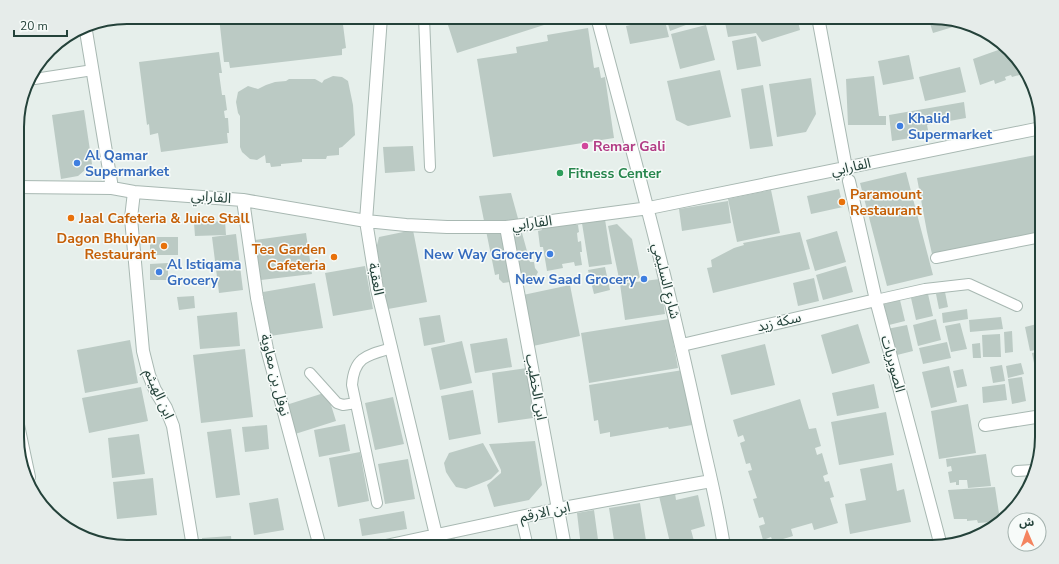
<svg xmlns="http://www.w3.org/2000/svg" width="1059" height="564" font-family="'Nunito Sans','Noto Sans Arabic',sans-serif">
	<style>
		.building { fill: #bbcac4 }
		.lines { fill: none; stroke-linecap: round; stroke-linejoin: round }
		.lane-casing { stroke: #a8b8b2; stroke-width: 12 }
		.street-casing { stroke: #a8b8b2; stroke-width: 14 }
		.lane { stroke: #fff; stroke-width: 10 }
		.street { stroke: #fff; stroke-width: 12 }
		.shop-dot { fill: #3f7fe0; stroke: #f7fbf9; stroke-width: 1.5 }
		.hotel-dot { fill: #d1479c; stroke: #f7fbf9; stroke-width: 1.5 }
		.leisure-dot { fill: #2e9e5b; stroke: #f7fbf9; stroke-width: 1.5 }
		.food-dot { fill: #e8710a; stroke: #f7fbf9; stroke-width: 1.5 }
		.labels { text-anchor: middle; dominant-baseline: central; stroke-width: 3; stroke-linejoin: round; paint-order: stroke }
		.shop-label { font-size: 14px; font-weight: bold; fill: #366cbe; stroke: #f7fbf9; text-anchor: start }
		.hotel-label { font-size: 14px; font-weight: bold; fill: #b23c85; stroke: #f7fbf9; text-anchor: start }
		.street-label { font-size: 14px; fill: #24423a; stroke: #f7fbf9 }
		.leisure-label { font-size: 14px; font-weight: bold; fill: #27864d; stroke: #f7fbf9; text-anchor: start }
		.food-label { font-size: 14px; font-weight: bold; fill: #c56008; stroke: #f7fbf9; text-anchor: start }
		.rim { fill: none; stroke: #24423a; stroke-width: 2 }
	</style>
	<rect width="100%" height="100%" fill="#e6efeb"/>
	<path class="building" d="M219 17H342L346 48 342 49V55L230 68 229 62H224Z
		M459 17H569L457 53 447 22 460 18Z
		M633 17H664L669 37 630 44 626 26 635 24Z
		M666 17H707L670 31Z
		M724 17H797L800 30 762 42 756 33 728 37Z
		M928 17H932L963 24 933 33Z
		M706 25 715 60 680 69 671 34Z
		M588 28 594 68 599 67 601 78 605 77 614 138 493 157 477 59 517 53 516 47 548 41 547 35Z
		M756 36 761 66 737 70 732 41Z
		M1000 45 1023 66 1025 70 1022 71 1023 74 1012 77 1011 75 1005 77 1006 80 995 84 994 80 980 85 973 59 1001 49Z
		M219 52 222 73H219L222 95H225L227 110 224 111 225 118H228L229 133H227L228 143 161 152 158 133 150 135 149 124 147 125 139 62Z
		M909 55 914 79 883 85 878 61Z
		M960 67 966 92 925 101 919 77Z
		M720 70 731 117 688 126 676 120 667 81Z
		M333 76 342 77 348 81 353 105 355 135 342 147 339 148V155L327 156 326 159H302V162L281 164V166L271 167 270 163H266L265 155 257 160 250 159 242 152 240 147V116L238 113 236 102 238 92 248 86 258 89 266 85 275 82 286 81 289 79H315L322 83 324 80Z
		M874 76 879 116H886V125H848L846 79Z
		M811 78 816 114 806 132 777 137 769 84Z
		M763 85 773 146 750 149 741 89Z
		M964 102 966 118 927 125 929 135 892 141 889 115Z
		M84 110 92 164 78 176 61 179 52 115Z
		M413 146 415 171 385 173 383 147Z
		M1041 154V233L932 254 927 232 917 178Z
		M906 172 933 275 887 286 860 183Z
		M839 189 843 207 811 214 807 196Z
		M771 190 780 233 737 242 728 199Z
		M511 193 530 262H534L535 268 538 272 535 278 503 283 499 279V274L495 275 479 196Z
		M728 201 731 223 682 231 679 209Z
		M604 213 612 264 589 267 581 217Z
		M574 218 576 225H578L579 232 577 233 578 242 581 241 582 252H580L582 265 575 266 574 262 562 264 563 268 547 271 543 247H540L538 231 542 230 540 219Z
		M225 221 226 235 195 236 194 223Z
		M617 224 632 239 640 278 620 283 608 226Z
		M413 230 427 302 388 309 376 249 379 237Z
		M837 231 846 262 815 271 806 240Z
		M800 232 810 269 713 293 707 268 712 267 711 260 734 248 744 245 743 243Z
		M306 233 312 274 261 280 255 240Z
		M236 234 243 290 219 293 212 237Z
		M150 237H178V255H150Z
		M168 263V280H150V264Z
		M365 266 373 309 333 316 325 273Z
		M846 266 853 292 823 300 816 275Z
		M605 267 610 290 594 294 588 270Z
		M814 278 819 301 798 306 793 283Z
		M660 279 665 314 625 320 620 284Z
		M315 283 323 328 270 336 263 292Z
		M570 285 580 336 533 346 523 295Z
		M945 292 948 307 939 309 936 294Z
		M928 294 933 316 916 320 911 298Z
		M194 296 195 308 179 310 177 297Z
		M900 300 905 321 889 325 884 304Z
		M967 309 968 319 943 323 942 313Z
		M237 312 240 346 200 349 197 316Z
		M440 315 445 342 424 346 419 318Z
		M1001 317 1003 329 970 332 969 320Z
		M669 319 678 368 589 383 581 333Z
		M936 319 941 340 918 346 913 325Z
		M960 323 967 349 951 352 945 326Z
		M1041 323 1042 349 1030 351 1025 327Z
		M858 324 870 363 832 374 821 335Z
		M907 325 913 351 893 356 887 329Z
		M1012 331 1013 352 1005 353 1004 332Z
		M1000 334 1001 357H983L982 335Z
		M507 338 512 367 475 373 470 344Z
		M130 340 138 383 85 393 77 350Z
		M462 341 472 383 440 390 431 348Z
		M947 342 951 358 923 364 919 348Z
		M980 343 981 358H973L972 344Z
		M765 344 775 385 731 395 721 355Z
		M245 349 253 417 201 423 193 355Z
		M1042 351V372L1036 373 1032 353Z
		M1021 363 1024 374 1008 378 1006 366Z
		M1002 365 1005 381 993 383 990 367Z
		M949 366 957 402 931 408 922 372Z
		M527 368 533 418 498 423 492 373Z
		M963 369 967 386 957 388 953 371Z
		M683 370 692 425 669 429 668 427 610 437V432L600 434 598 420 594 421 589 385Z
		M1022 377 1026 401 1012 404 1008 379Z
		M874 384 879 408 837 416 832 393Z
		M1005 384 1007 400 983 403 982 387Z
		M141 387 148 421 89 433 82 398Z
		M473 390 481 434 449 440 441 396Z
		M327 392 336 421 292 435 283 406Z
		M393 397 404 444 375 450 365 403Z
		M800 399 809 429 816 428 821 446 815 448 817 455 822 453 828 474 823 476 825 482 829 481 834 497 830 498 838 523 814 530 812 523 791 529 793 536 773 542 771 537 763 540 759 526 765 524 763 517 759 518 753 499 757 498 748 471 752 470 750 463 746 464 740 443 745 441 743 435 738 437 733 420Z
		M968 404 976 453 939 459 931 411Z
		M886 412 894 455 839 465 831 422Z
		M345 424 350 451 319 457 314 430Z
		M267 425 269 449 245 452 242 427Z
		M231 429 240 495 216 498 207 432Z
		M139 434 145 474 112 478 108 438Z
		M535 441 542 485 529 500 494 507 487 485 501 473V470L489 444Z
		M483 443 499 471 491 479 479 484 466 489 456 487 451 480 446 472 444 463 449 453Z
		M360 452 369 501 338 507 329 458Z
		M986 454 991 486 968 488 967 480H959V485H956V482L950 483 948 472 952 471 951 466 947 467 946 459Z
		M408 459 415 499 385 504 378 464Z
		M892 463 897 491 904 489 911 522 850 534 845 504 866 500 860 469Z
		M153 478 157 515 117 519 113 482Z
		M995 487 1000 520 997 524H990L991 522 978 523 977 520 967 521V519H954L948 490Z
		M675 493 676 500 698 495 705 526 691 530 694 541 671 547 659 496Z
		M278 498 284 530 254 535 249 503Z
		M640 503 647 547H615L609 508Z
		M594 510 599 547H581L577 513Z
		M404 511 407 529 362 536 359 519Z
		M231 536 232 547H203L202 538Z
		M454 537 459 547H433Z"/>
	<g class="lines">
		<g class="lane-casing">
			<path id="lane" d="M424 17 430 167
				M28 80 93 70
				M936 258 1041 237
				M876 300 925 289 969 284 1017 306
				M310 373 337 403 343 405 356 403
				M1017 471 1034 470
				M377 503 352 385C354 357 367 355 392 348
				M521 517 528 547"/>
		</g>
		<g class="street-casing">
			<path id="street" d="M381 17 366 221 377 289 436 535
				M597 17C633 152 669 286 698 422 707 464 718 505 724 547
				M818 17 846 168
				M85 25 112 188
				M849 181 876 300 941 546
				M17 187 112 188 134 192 243 200 366 221 406 225 447 227H506L649 208 1041 128
				M134 192 131 218 143 351 149 375 155 390 166 408 173 426 193 547
				M243 200 257 298 267 349 320 547
				M506 227 565 547
				M682 345 876 300
				M18 425 29 477
				M985 425 1042 416
				M381 547 558 509 711 481"/>
		</g>
		<use href="#lane" class="lane"/>
		<use href="#street" class="street"/>
	</g>
	<g class="shop-dot">
		<circle cx="900" cy="126" r="4"/>
		<circle cx="77" cy="163" r="4"/>
		<circle cx="550" cy="254" r="4"/>
		<circle cx="159" cy="272" r="4"/>
		<circle cx="644" cy="279" r="4"/>
	</g>
	<circle class="hotel-dot" cx="585" cy="146" r="4"/>
	<circle class="leisure-dot" cx="560" cy="173" r="4"/>
	<g class="food-dot">
		<circle cx="842" cy="202" r="4"/>
		<circle cx="71" cy="218" r="4"/>
		<circle cx="164" cy="246" r="4"/>
		<circle cx="334" cy="257" r="4"/>
	</g>
	<g class="labels">
		<g class="shop-label">
			<text x="908" y="118">Khalid<tspan x="908" dy="16">Supermarket</tspan></text>
			<text x="85" y="155">Al Qamar<tspan x="85" dy="16">Supermarket</tspan></text>
			<text x="542" y="254" text-anchor="end">New Way Grocery</text>
			<text x="167" y="264">Al Istiqama<tspan x="167" dy="16">Grocery</tspan></text>
			<text x="636" y="279" text-anchor="end">New Saad Grocery</text>
		</g>
		<g class="hotel-label">
			<text x="593" y="146">Remar Gali</text>
		</g>
		<g class="street-label">
			<text transform="translate(851 167) rotate(-12)">الفارابي</text>
			<text transform="translate(211 197) rotate(4)">الفارابي</text>
			<text transform="translate(532 223) rotate(-7)">الفارابي</text>
			<text transform="translate(376 279) rotate(79)">العقبة</text>
			<text transform="translate(666 281) rotate(76)">شارع السليمي</text>
			<text transform="translate(779 322) rotate(-13)">سكة زيد</text>
			<text transform="translate(893 364) rotate(75)">الصويريات</text>
			<text transform="translate(275 375) rotate(76)">نوفل بن معاوية</text>
			<text transform="translate(536 387) rotate(80)">ابن الخطيب</text>
			<text transform="translate(159 394) rotate(66)">ابن الهيثم</text>
			<text transform="translate(545 512) rotate(-12)">ابن الارقم</text>
		</g>
		<g class="leisure-label">
			<text x="568" y="173">Fitness Center</text>
		</g>
		<g class="food-label">
			<text x="850" y="194">Paramount<tspan x="850" dy="16">Restaurant</tspan></text>
			<text x="79" y="218">Jaal Cafeteria &amp; Juice Stall</text>
			<text x="156" y="238" text-anchor="end">Dagon Bhuiyan<tspan x="156" dy="16">Restaurant</tspan></text>
			<text x="326" y="249" text-anchor="end">Tea Garden<tspan x="326" dy="16">Cafeteria</tspan></text>
		</g>
	</g>
	<path d="M0 0H1059V564H0ZM127 24H932A103 103 0 0 1 1035 127V437A103 103 0 0 1 932 540H127A103 103 0 0 1 24 437V127A103 103 0 0 1 127 24Z" fill="#e6ecea" fill-rule="evenodd"/>
	<path class="rim" d="M127 24H932A103 103 0 0 1 1035 127V437A103 103 0 0 1 932 540H127A103 103 0 0 1 24 437V127A103 103 0 0 1 127 24Z"/>
	<g transform="translate(1027 532) rotate(358)"><circle r="19" fill="#f7fbf9" stroke="#a3b1ad"/>
	<path d="M0-3L7 15L0 10L-7 15Z" fill="#f4845f"/>
	<text y="-6" font-size="11" font-weight="bold" text-anchor="middle" fill="#24423a">ش</text>
	</g>
	<path d="M14 30v6h53v-6" fill="none" stroke="#24423a" stroke-width="2"/>
	<text x="20" y="30" font-size="12" fill="#24423a" stroke="#f7fbf9" stroke-width="3" paint-order="stroke">20 m</text>
</svg>
